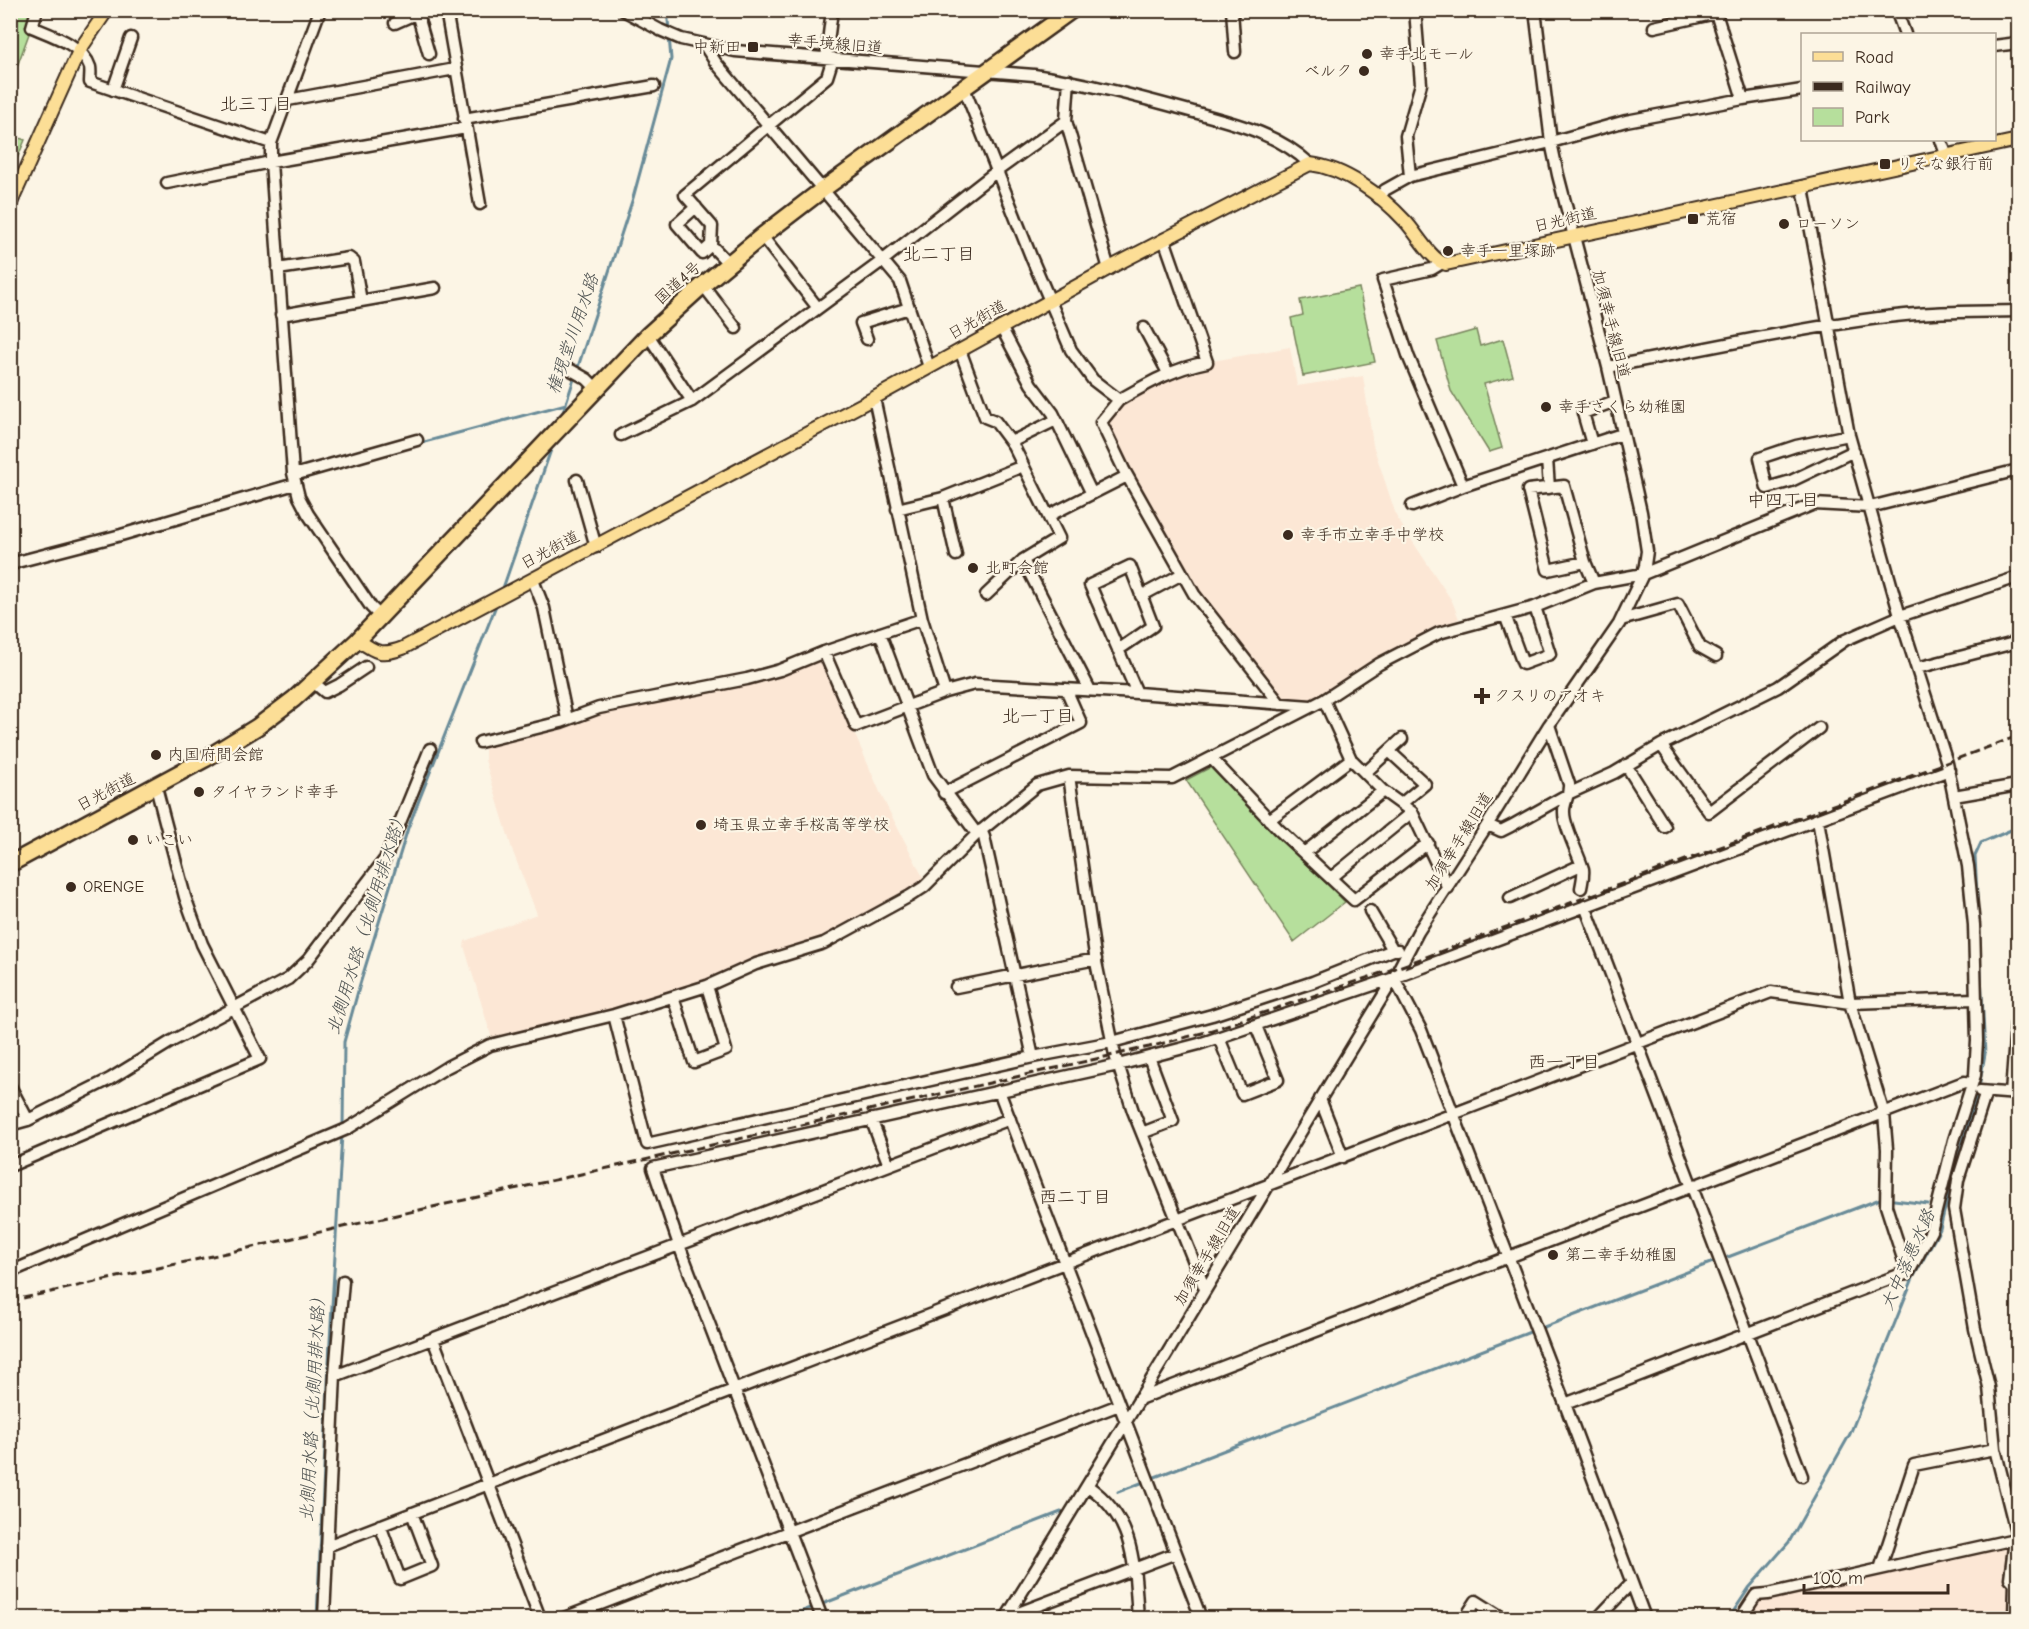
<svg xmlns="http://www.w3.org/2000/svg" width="2029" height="1629" font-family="'Comic Neue','Klee One',sans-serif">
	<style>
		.built { fill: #fce7d5 }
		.green { fill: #b6df9c; stroke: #78845d; stroke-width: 1.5 }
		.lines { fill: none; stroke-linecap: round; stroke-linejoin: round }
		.stream { stroke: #698b98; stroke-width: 3 }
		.minor-casing { stroke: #3b2a1e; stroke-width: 15 }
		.major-casing { stroke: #3b2a1e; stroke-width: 16 }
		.highway-casing { stroke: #3b2a1e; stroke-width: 20 }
		.minor { stroke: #fcf5e5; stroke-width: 10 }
		.major { stroke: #fcde96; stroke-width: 12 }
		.highway { stroke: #fcde96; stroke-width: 15 }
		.rail { stroke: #3b2a1e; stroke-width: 3; stroke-dasharray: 9 4.5; stroke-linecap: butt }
		.poi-dot { fill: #3b2a1e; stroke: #fcf5e5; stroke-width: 2 }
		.labels { text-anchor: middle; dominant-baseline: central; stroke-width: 4.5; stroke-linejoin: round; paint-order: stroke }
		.street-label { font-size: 16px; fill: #3b2a1e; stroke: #fcf5e5 }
		.poi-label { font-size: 16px; fill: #3b2a1e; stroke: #fcf5e5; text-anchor: start }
		.neighbourhood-label { font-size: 18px; fill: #3b2a1e; stroke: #fcf5e5 }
		.water-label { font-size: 18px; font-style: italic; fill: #4e5251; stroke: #fcf5e5 }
	</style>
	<rect width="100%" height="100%" fill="#fcf5e5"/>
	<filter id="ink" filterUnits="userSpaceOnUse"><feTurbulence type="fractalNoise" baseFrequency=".0167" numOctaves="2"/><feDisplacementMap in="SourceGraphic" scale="12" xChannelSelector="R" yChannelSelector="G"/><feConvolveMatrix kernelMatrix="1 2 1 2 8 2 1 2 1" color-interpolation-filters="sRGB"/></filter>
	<g filter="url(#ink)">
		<path class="built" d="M1290 347 1297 386 1363 376 1373 445 1397 518 1452 601 1459 619 1427 633 1311 700H1284L1274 691 1205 600 1176 553 1120 453 1108 423 1121 405 1182 372 1207 368 1213 361Z
			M819 657 824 658 852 728 883 799 925 881 919 886 831 933 801 946 754 961 706 980 616 1010 492 1039 464 946 465 941 537 914 513 852 485 760V748L572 725 573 721 597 713Z
			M2009 1543V1618H1744L1755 1601Z"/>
		<path class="green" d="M10 11H35L30 31 11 83Z
			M11 135 25 140 11 173Z
			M1359 288 1375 362 1303 376 1291 318 1303 315 1300 300Z
			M1476 330 1480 346 1503 339 1513 376 1484 384 1502 448 1489 452 1451 391 1437 341Z
			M1211 767 1345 902 1294 942 1186 780Z"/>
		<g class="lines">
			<path class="stream" d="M667 10 669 30
				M577 370 633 198 671 59 669 36
				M562 415 575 376
				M417 444 566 404
				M271 485 289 480
				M502 591 553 444
				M1979 1087 1985 1054 1975 856 1981 843 2018 827
				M343 1128 344 1042 360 984 408 828 497 603
				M1894 1200 1928 1204
				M1728 1257 1880 1199
				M1544 1327 1713 1262
				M1155 1477 1530 1332
				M1118 1492 1141 1483
				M825 1603 1061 1512
				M317 1618 330 1341 342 1134
				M784 1618 811 1608
				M1729 1618 1749 1588 1789 1542 1850 1434 1913 1278 1940 1229 1953 1175 1977 1094"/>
			<g class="minor-casing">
				<path id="minor" d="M37 10 32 27C51 35 83 45 90 67 91 71 90 78 90 82L271 143
					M320 10 271 143V162L293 473 299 497 308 514 371 607 380 616
					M446 10 480 204
					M623 10 660 30 681 39 735 51 1034 75C1087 83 1139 97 1190 111 1233 123 1276 132 1310 164
					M1232 10 1235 52
					M1715 10 1743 99
					M1896 10 1905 34
					M417 13 429 54
					M395 23 422 11
					M1654 27 1716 13
					M705 46 716 63 900 281 929 367
					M1994 46 2018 43
					M826 58 832 10
					M964 88 1032 259 1071 350 1093 380 1119 400C1149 383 1172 369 1207 362L1164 239
					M113 90 131 38
					M288 100 455 69
					M464 119 654 86
					M1066 121 1109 269
					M1941 140 1947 157
					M1410 176 1406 136 1421 84 1415 10
					M167 183 271 162 466 128
					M1803 188 1849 435 1900 616 1947 763 1968 866 1974 925 1977 1041 1975 1075 1954 1140 1931 1231 1908 1274
					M1379 198 1385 190 1410 176 1551 142 1626 121 1743 99 1802 90
					M696 207 677 224 702 253 711 245 728 263
					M762 236 818 308
					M711 245 712 226 685 195 827 77 833 58
					M1442 263 1432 269 1383 280 1409 358 1463 486 1622 434
					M278 269 349 258 354 262 361 301
					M703 285 736 328
					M281 315 435 288
					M1001 327 1031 384 1053 413 1092 494
					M1144 328 1168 373
					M648 335 692 401
					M867 339 861 323 909 308
					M960 350 985 417 995 421 1013 445 1059 538 1023 560 986 595
					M1608 367C1700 350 1793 329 1886 317 1930 311 1974 312 2018 311
					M571 370 587 379 596 388
					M874 398 922 619 945 692
					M1119 400 1101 422 1124 470 1194 594 1280 704
					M621 435 692 401 882 261 997 171 1066 121 1069 80
					M1849 435 1796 446 1760 458 1767 488 1791 481 1854 451
					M1011 442 1056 420
					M1592 444 1583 413 1615 401
					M1547 459 1549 488
					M293 473H301L417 440
					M577 480 596 547
					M1412 506 1463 486
					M897 509 943 498
					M1048 516 1127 476
					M956 555 943 498 1023 466
					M1023 560 1090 690
					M1585 562 1548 570 1528 490 1564 486 1585 562 1594 583
					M10 566 17 562 121 535 295 484
					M533 580 544 608 567 719
					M1141 596 1182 574
					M1505 615 1523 664 1550 654 1535 607
					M1621 620 1678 604 1700 647 1716 656
					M880 633 933 775 977 834
					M1118 650 1153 626 1130 566 1090 585 1137 693
					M824 652 856 726 945 692 975 684 1137 693 1311 706
					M1917 668 2018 642
					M313 682 325 692 339 685 366 667
					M1324 700 1351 759 1383 791 1412 812 1448 888
					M1549 725 1569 784C1570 798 1561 803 1565 820 1569 837 1578 853 1583 869 1584 875 1582 882 1581 888
					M480 742 561 722 599 708 747 679 780 670 824 652 922 619
					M1661 745 1709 812 1819 728
					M1389 751 1425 784 1401 804
					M1212 759 1278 829 1354 900 1428 843
					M1626 765 1665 827
					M1365 773 1402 739
					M1069 776 1096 962 1115 1055 1133 1111 1205 1289
					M944 793 1081 723 1066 689
					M1954 796 2018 785
					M1269 820 1351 759
					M1488 825 1501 831 1511 826 1570 793 1614 773 1661 745 1778 687 1845 640 1900 616 2018 577
					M981 830 984 837 1033 1057
					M1304 853 1383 791
					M1331 878 1412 812
					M1510 898 1581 865
					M1585 906 1802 1476
					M1370 911 1393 950H1398
					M1394 978 1421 1030 1565 1404 1645 1618
					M956 987 1096 959
					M673 997 694 1062 726 1050 707 986
					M614 1015 647 1144 1033 1057 1112 1042 1212 1015 1313 982 1393 950
					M1219 1038 1242 1094 1278 1080 1256 1026
					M10 1086 28 1120 110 1079 172 1041 288 979 308 960 385 859 430 749
					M999 1091 1201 1618
					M1980 1091 2018 1094
					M1986 1092 1958 1180 1954 1209 1975 1329 1989 1387 1995 1449 2016 1532 2010 1578 2018 1586
					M2011 1094 2016 1024H2018
					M1320 1099 1343 1157
					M871 1119 889 1165
					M10 1125 28 1120
					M1142 1133 1173 1121 1149 1057
					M10 1166 260 1059 202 944 185 897 156 787
					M10 1272 347 1129 447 1067 490 1045 614 1015 707 986 756 964 824 943 910 896 924 887 977 834 1037 785 1069 776 1172 778 1324 700 1379 664 1439 633 1535 607 1594 583 1643 574 1814 504 1870 507 2018 470
					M433 1339 540 1618
					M335 1374H340L1010 1119
					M1139 1399 1964 1082 1972 1083
					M1565 1404 1899 1275 1908 1274 1886 1206 1887 1149 1884 1114 1850 1003 1818 820
					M1088 1486C1136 1520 1134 1565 1138 1618
					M380 1525 400 1579 432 1566 412 1513
					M327 1546 1771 992 1850 1003 1975 999
					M1880 1569 1914 1465 1995 1449
					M324 1618 335 1374 343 1281
					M564 1618 1119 1405
					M822 1618 679 1245 653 1168 1118 1065 1199 1044 1394 978 1949 770
					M1005 1618 1176 1553
					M1006 1618C1137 1406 1264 1191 1394 978L1418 932 1486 827 1549 725 1619 624 1643 574 1645 565 1647 551 1641 512 1608 367 1558 175 1551 142 1535 10
					M1465 1618 1476 1601 1503 1618
					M1598 1618 1631 1583
					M1741 1618 1756 1595 1768 1594 2015 1539
					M2014 1618 2015 1583"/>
			</g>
			<g class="major-casing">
				<path id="major" d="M10 205 79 51 107 10
					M358 640C376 653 382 656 403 648L874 398 1115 265 1310 164C1345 168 1381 195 1405 221 1416 232 1431 261 1446 264L2018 140"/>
			</g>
			<g class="highway-casing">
				<path id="highway" d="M10 864 205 759 257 727 294 699 358 640 648 335 703 285 762 236 822 190 1072 10"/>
			</g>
			<use href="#minor" class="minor"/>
			<use href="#major" class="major"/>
			<use href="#highway" class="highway"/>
			<path class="rail" d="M10 1301 896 1104 1149 1047 1206 1032 1399 967 2018 736"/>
		</g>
	</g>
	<g class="poi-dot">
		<rect x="747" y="41" width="12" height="12" rx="3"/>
		<circle cx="1367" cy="54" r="6"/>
		<circle cx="1364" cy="71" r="6"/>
		<rect x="1879" y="158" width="12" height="12" rx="3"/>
		<rect x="1687" y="213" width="12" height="12" rx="3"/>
		<circle cx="1784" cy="224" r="6"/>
		<circle cx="1448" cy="251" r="6"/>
		<circle cx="1546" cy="407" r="6"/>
		<circle cx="1288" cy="535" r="6"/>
		<circle cx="973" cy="568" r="6"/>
		<path d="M1479 687h6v6h6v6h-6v6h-6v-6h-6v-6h6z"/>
		<circle cx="156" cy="755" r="6"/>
		<circle cx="199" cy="792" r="6"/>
		<circle cx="701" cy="825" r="6"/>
		<circle cx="133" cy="840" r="6"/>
		<circle cx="71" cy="887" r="6"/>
		<circle cx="1553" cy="1255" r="6"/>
	</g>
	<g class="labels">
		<g class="street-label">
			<text transform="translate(835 44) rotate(5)">幸手境線旧道</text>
			<text transform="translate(1565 220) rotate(-13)">日光街道</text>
			<text transform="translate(678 283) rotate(-42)">国道4号</text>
			<text transform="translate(977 320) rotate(-29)">日光街道</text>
			<text transform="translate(1611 324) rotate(76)">加須幸手線旧道</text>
			<text transform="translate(550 550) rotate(-28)">日光街道</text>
			<text transform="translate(106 792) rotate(-28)">日光街道</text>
			<text transform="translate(1459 841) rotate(-58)">加須幸手線旧道</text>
			<text transform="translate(1207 1256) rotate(-59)">加須幸手線旧道</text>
		</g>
		<g class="poi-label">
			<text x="741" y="47" text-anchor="end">中新田</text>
			<text x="1379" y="54">幸手北モール</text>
			<text x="1352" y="71" text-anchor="end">ベルク</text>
			<text x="1897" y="164">りそな銀行前</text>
			<text x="1705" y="219">荒宿</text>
			<text x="1796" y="224">ローソン</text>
			<text x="1460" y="251">幸手一里塚跡</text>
			<text x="1558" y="407">幸手さくら幼稚園</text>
			<text x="1300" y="535">幸手市立幸手中学校</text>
			<text x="985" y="568">北町会館</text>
			<text x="1494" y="696">クスリのアオキ</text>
			<text x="168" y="755">内国府間会館</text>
			<text x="211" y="792">タイヤランド幸手</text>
			<text x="713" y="825">埼玉県立幸手桜高等学校</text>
			<text x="145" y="840">いこい</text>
			<text x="83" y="887">ORENGE</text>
			<text x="1565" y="1255">第二幸手幼稚園</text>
		</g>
		<g class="neighbourhood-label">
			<text x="256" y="104">北三丁目</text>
			<text x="939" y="254">北二丁目</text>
			<text x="1783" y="500">中四丁目</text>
			<text x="1038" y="716">北一丁目</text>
			<text x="1564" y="1062">西一丁目</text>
			<text x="1075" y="1197">西二丁目</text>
		</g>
		<g class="water-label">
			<text transform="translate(573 334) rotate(-71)">権現堂川用水路</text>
			<text transform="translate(367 922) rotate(-73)">北側用水路（北側用排水路）</text>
			<text transform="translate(1908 1260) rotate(-66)">大中落悪水路</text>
			<text transform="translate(313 1405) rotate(-87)">北側用水路（北側用排水路）</text>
		</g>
	</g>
	<rect width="2029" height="1629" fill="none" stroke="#fcf5e5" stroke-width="36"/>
	<rect x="18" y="18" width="1993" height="1593" fill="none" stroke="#3b2a1e" stroke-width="2" filter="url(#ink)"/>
	<rect x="1801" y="33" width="195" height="108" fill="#fcf5e5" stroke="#afa495" stroke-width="1.5"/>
	<rect x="1813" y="52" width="30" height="9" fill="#fcde96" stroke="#afa495" stroke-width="1.5"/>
	<text x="1855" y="63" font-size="18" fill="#3b2a1e">Road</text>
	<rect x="1813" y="82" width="30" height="9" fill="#3b2a1e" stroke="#afa495" stroke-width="1.5"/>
	<text x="1855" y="93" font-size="18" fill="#3b2a1e">Railway</text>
	<rect x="1813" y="108" width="30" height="18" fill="#b6df9c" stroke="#afa495" stroke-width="1.5"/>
	<text x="1855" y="123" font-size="18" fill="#3b2a1e">Park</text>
	<path d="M1804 1584v9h144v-9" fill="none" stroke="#3b2a1e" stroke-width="3"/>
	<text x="1813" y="1584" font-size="18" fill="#3b2a1e" stroke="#fcf5e5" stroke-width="4.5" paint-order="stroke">100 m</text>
</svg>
